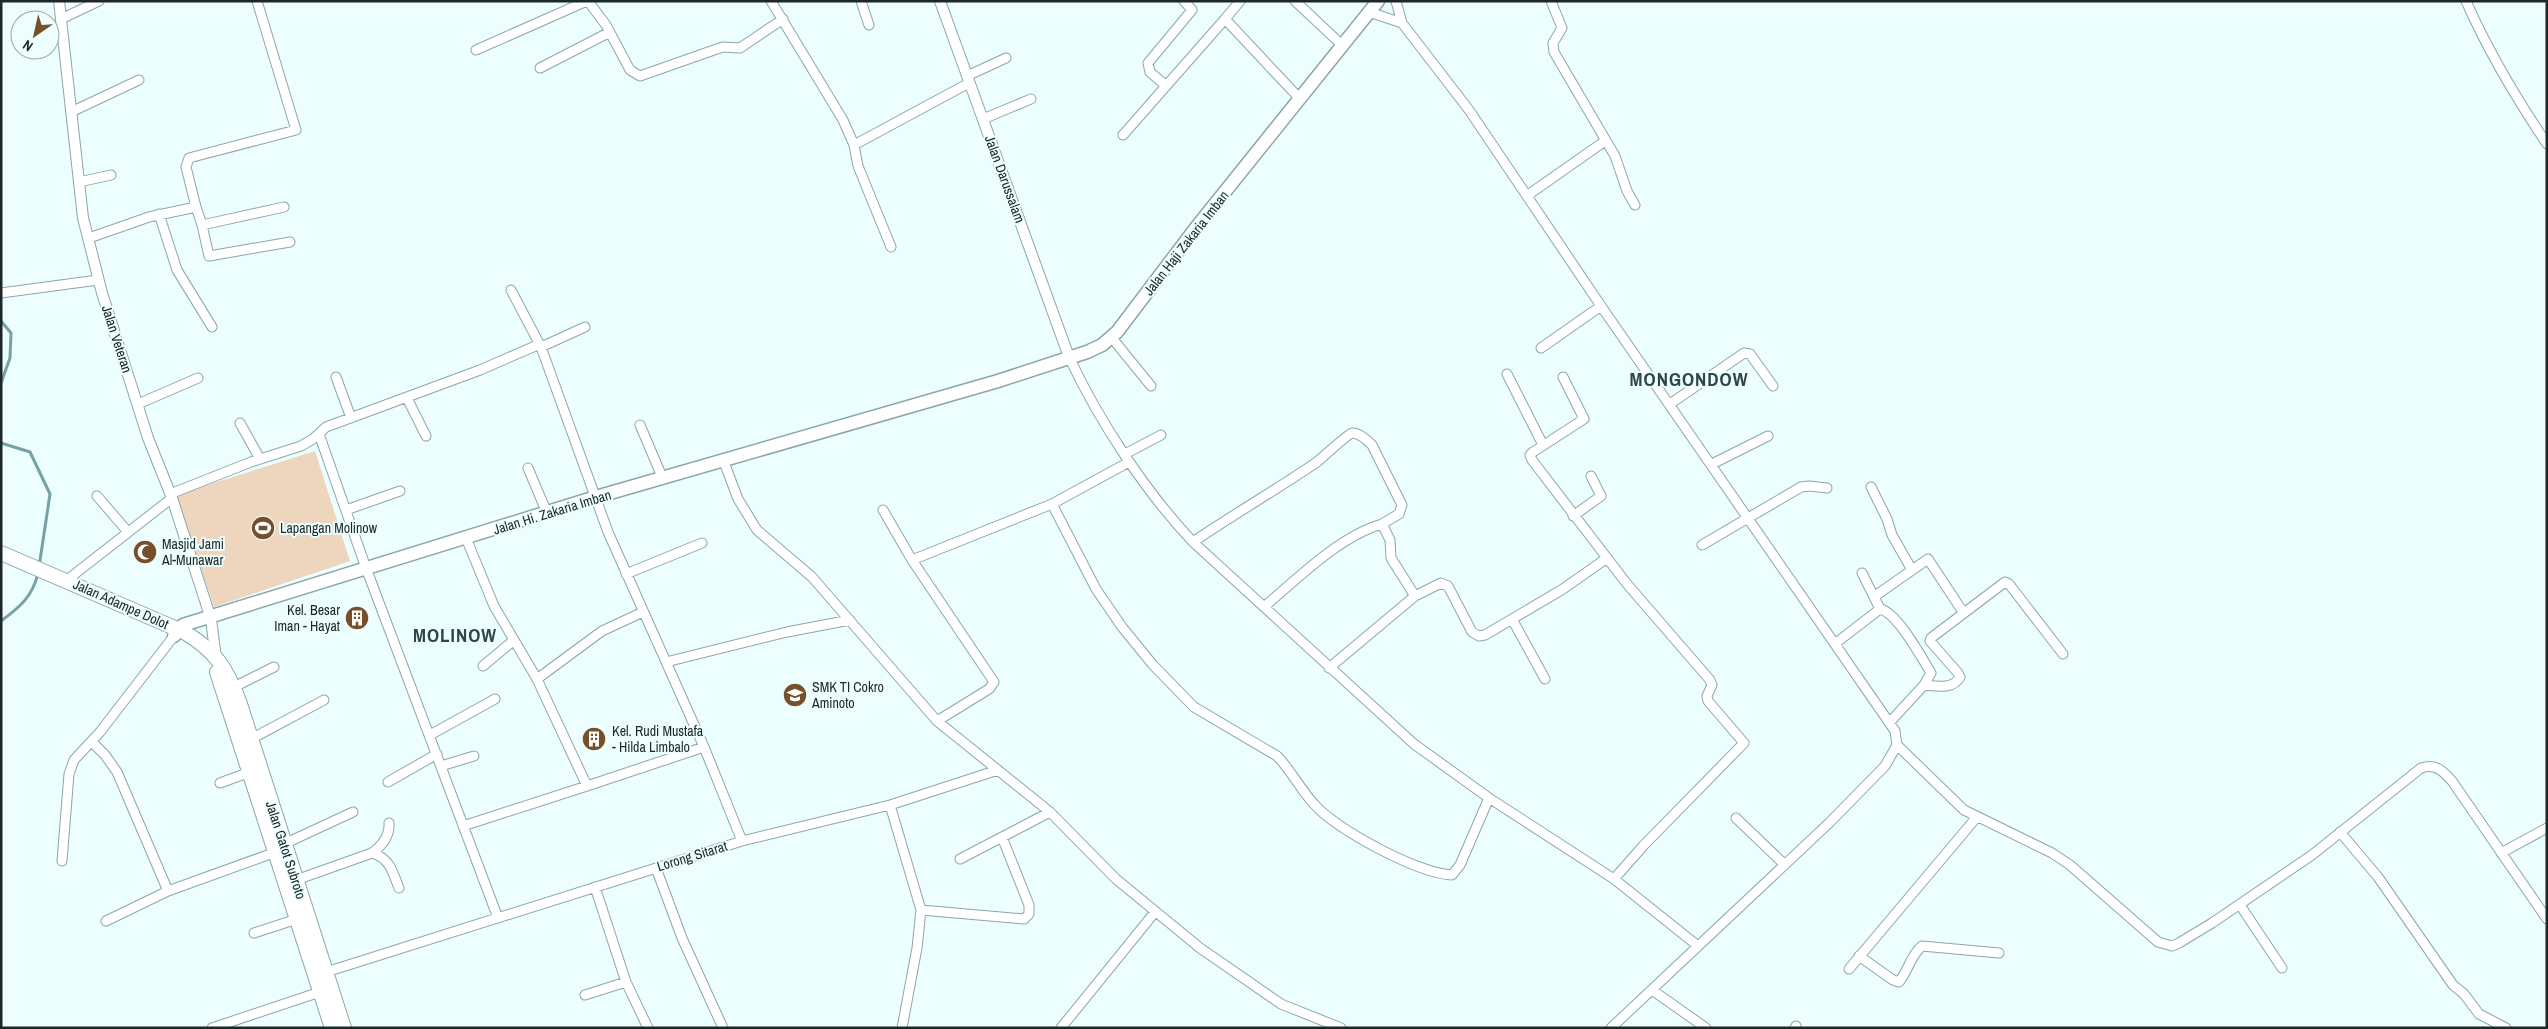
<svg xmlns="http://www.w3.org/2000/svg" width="2548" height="1029" font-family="'Archivo Narrow',sans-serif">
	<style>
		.green { fill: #eed5be }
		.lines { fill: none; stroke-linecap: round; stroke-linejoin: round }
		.stream { stroke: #75a2a3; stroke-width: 3 }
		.minor-casing { stroke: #8ca6a7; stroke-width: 11 }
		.tertiary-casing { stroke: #8ca6a7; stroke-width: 12 }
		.secondary-casing { stroke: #8ca6a7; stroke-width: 15 }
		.trunk-casing { stroke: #8ca6a7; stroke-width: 16 }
		.minor { stroke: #fff; stroke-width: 9 }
		.tertiary { stroke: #fff; stroke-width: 10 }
		.secondary { stroke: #fff; stroke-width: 12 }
		.trunk { stroke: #fff; stroke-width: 14 }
		.labels { text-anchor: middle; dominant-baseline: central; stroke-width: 4; stroke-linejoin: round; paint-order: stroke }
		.street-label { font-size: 14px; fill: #1c2727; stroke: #edfefe }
		.poi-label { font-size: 14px; fill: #1c2727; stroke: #edfefe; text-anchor: start }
		.district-label { font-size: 19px; font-weight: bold; letter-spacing: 1px; fill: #2f4748; stroke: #edfefe }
	</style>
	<rect width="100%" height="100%" fill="#edfefe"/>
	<path class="green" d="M315 451 350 561 214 607 176 495Z"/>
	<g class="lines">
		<path class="stream" d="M1 321 11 333 10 358 1 383
			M1 443 30 452 50 494 39 567
			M1 621C20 607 33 596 38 573"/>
		<g class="minor-casing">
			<path id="minor" d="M588 1 606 25 630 70 640 76 714 50 723 47 740 48 783 19
				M771 1 843 120 854 145 969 83
				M861 1 869 25
				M1295 1 1343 46
				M1396 1 1402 23 1469 110 1601 306 1895 731 1897 745 1885 766 1829 823 1611 1028
				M1551 1 1562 28 1553 43 1554 52 1615 156 1627 191 1635 205
				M2466 1C2488 51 2516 98 2547 144
				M1369 12 1402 23
				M61 19 99 1
				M1225 19 1240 1
				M476 50 587 1
				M540 68 610 32
				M967 76 1006 58
				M1165 85 1150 72 1148 63 1192 10 1184 1
				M71 112 139 80
				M983 119 1031 99
				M1123 135 1225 19 1300 99
				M854 145 858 166 891 247
				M79 182 111 175
				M1528 195 1605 141
				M196 207 186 167 189 158 296 130 257 1
				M159 214 177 270 212 327
				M202 225 209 256 290 242
				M89 238 149 217 196 207 202 225 284 207
				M1 293 98 280
				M1112 338 1151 386
				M541 347 585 327
				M1541 348 1601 306
				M1069 357C1099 421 1145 491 1193 542L1414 744 1489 798 1614 879 1698 946
				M1507 374 1543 445
				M336 377 351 418
				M1563 377 1584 419 1533 452 1530 455 1532 460 1627 584 1710 680 1712 685 1707 696 1708 701 1744 743 1644 845 1614 879
				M407 398 426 436
				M138 404 198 378
				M1670 404 1744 353 1750 354 1773 386
				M240 423 260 459
				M640 425 663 479
				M319 434 366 568 498 918
				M1125 454 1161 435
				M724 462 738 499 757 530 812 577 937 721 1050 812 1116 879 1200 948 1281 1004 1341 1028
				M1129 462 1052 504 1096 589 1122 627 1153 665 1194 707 1277 756C1291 770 1300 789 1314 804 1335 829 1419 874 1452 875L1460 865 1489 798
				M1712 464 1768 436
				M528 468 547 513
				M1871 487 1887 519 1892 535 1912 570
				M170 494 251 462 301 446 313 439 326 427 480 370 540 344
				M97 496 128 532
				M346 510 400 491
				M883 510 912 560 994 682 989 689 937 721
				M1573 516 1601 496 1591 476
				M1193 542C1234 514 1276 490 1317 462 1323 457 1348 434 1352 433 1360 433 1367 440 1372 445L1402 505 1399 514 1382 524 1390 540 1391 558 1415 596
				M1702 545 1801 487 1809 486 1827 488
				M912 560 1052 504
				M1862 573 1880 609
				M626 574 702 543
				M67 580 172 498
				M1875 596 1928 559 1963 612
				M1265 606C1298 578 1340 536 1382 524
				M1512 619 1545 679
				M1836 643 1880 609C1897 612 1922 658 1931 673L1924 685 1890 722
				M666 662 787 632 850 620
				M483 666 514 640
				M1329 668 1415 596 1441 583 1448 586 1472 632 1479 636 1485 635 1563 589 1607 558
				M537 679 602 631 643 612
				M1924 685C1936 686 1953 690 1960 677L1958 673 1930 641 1931 638 2005 582 2009 584 2063 654
				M234 687 274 667
				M430 735 495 699
				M251 739 324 700
				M92 742 105 755 117 772 168 891
				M1897 745 1964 810 2052 853 2070 865 2158 942 2172 946 2179 943 2212 923 2312 855 2421 768C2436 763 2443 771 2452 781L2547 919
				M441 766 474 756
				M388 782 437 754
				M220 783 250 772
				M587 786 704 747
				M890 805 921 910 917 948 902 1028
				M1736 818 1784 864
				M463 826 587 786 537 679 494 606 466 538
				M2340 832 2378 877 2453 985 2464 994 2479 1014 2506 1028
				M742 841 890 805 998 770
				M284 844 353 812
				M372 853C383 845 390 836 389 823
				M2501 853 2547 828
				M960 859 1050 812
				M62 861 69 774 74 760 100 732 174 636
				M656 868 682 938 723 1028
				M296 880 372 853C390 858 393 873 399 888
				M595 887 626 982 648 1028
				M2240 905 2282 968
				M921 910 1024 919 1029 914V905L1002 837
				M106 921 168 891 276 852
				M254 933 297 919
				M1859 956 1893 980 1899 982C1909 970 1910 956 1922 946L1999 953
				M1849 969 1976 818
				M323 973 742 841 704 747 608 532 541 347 511 290
				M1652 990 1706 1028
				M585 995 626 982
				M212 1028 320 992
				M1061 1028 1155 912
				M1795 1028 1796 1026"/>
		</g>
		<g class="tertiary-casing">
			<path id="tertiary" d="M59 1 83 218 102 293 148 438 172 498 211 619 216 659
				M940 1 1069 357"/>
		</g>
		<g class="secondary-casing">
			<path id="secondary" d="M174 636 183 625 596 497 998 381 1087 352 1102 345 1117 332 1195 229 1378 1"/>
		</g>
		<g class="trunk-casing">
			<path id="trunk" d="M1 553 184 632C215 650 227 669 239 701L344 1028
				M217 672 332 1028"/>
		</g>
		<use href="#minor" class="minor"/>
		<use href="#tertiary" class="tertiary"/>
		<use href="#secondary" class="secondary"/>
		<use href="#trunk" class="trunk"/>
	</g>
	<defs>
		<g id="stadium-disc" transform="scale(1.25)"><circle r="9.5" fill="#75502b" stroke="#edfefe"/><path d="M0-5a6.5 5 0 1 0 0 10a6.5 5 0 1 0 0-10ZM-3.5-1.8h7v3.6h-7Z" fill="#fff"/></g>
		<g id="mosque-disc" transform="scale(1.25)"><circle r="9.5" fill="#75502b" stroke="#edfefe"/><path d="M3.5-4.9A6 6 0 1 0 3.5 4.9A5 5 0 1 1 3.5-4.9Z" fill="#fff"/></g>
		<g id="building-disc" transform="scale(1.25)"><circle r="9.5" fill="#75502b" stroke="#edfefe"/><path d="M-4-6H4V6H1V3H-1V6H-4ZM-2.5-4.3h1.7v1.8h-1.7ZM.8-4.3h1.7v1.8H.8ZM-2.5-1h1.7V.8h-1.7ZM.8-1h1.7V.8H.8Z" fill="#fff"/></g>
		<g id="school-disc" transform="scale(1.25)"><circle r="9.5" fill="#75502b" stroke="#edfefe"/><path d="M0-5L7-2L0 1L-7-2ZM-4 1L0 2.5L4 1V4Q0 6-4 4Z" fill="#fff"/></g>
	</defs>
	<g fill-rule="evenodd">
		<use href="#stadium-disc" x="263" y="528"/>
		<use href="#mosque-disc" x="145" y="552"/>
		<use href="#building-disc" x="357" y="618"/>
		<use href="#school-disc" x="795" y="695"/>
		<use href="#building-disc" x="594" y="739"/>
	</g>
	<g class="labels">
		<g class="street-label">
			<text transform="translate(1005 179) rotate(70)">Jalan Darussalam</text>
			<text transform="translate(1186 243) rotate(-52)">Jalan Haji Zakaria Imban</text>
			<text transform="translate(117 339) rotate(72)">Jalan Veteran</text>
			<text transform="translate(552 512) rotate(-17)">Jalan Hi. Zakaria Imban</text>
			<text transform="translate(121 604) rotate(24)">Jalan Adampe Dolot</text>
			<text transform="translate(286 850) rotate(72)">Jalan Gatot Subroto</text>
			<text transform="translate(692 856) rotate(-17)">Lorong Sitarat</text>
		</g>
		<g class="poi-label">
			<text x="280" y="528">Lapangan Molinow</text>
			<text x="162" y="544">Masjid Jami<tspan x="162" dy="16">Al-Munawar</tspan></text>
			<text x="340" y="610" text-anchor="end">Kel. Besar<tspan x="340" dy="16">Iman - Hayat</tspan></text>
			<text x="812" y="687">SMK TI Cokro<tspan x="812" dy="16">Aminoto</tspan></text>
			<text x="612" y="731">Kel. Rudi Mustafa<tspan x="612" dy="16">- Hilda Limbalo</tspan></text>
		</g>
		<g class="district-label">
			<text x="1689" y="379">MONGONDOW</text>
			<text x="455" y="635">MOLINOW</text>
		</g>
	</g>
	<rect width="2548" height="1029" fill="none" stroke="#1c2727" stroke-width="5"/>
	<g transform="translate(35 35) rotate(214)"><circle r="24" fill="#edfefe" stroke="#99a8a8"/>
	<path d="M0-4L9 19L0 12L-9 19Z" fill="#75502b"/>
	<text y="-8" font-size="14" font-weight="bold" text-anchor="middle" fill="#1c2727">N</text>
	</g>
</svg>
